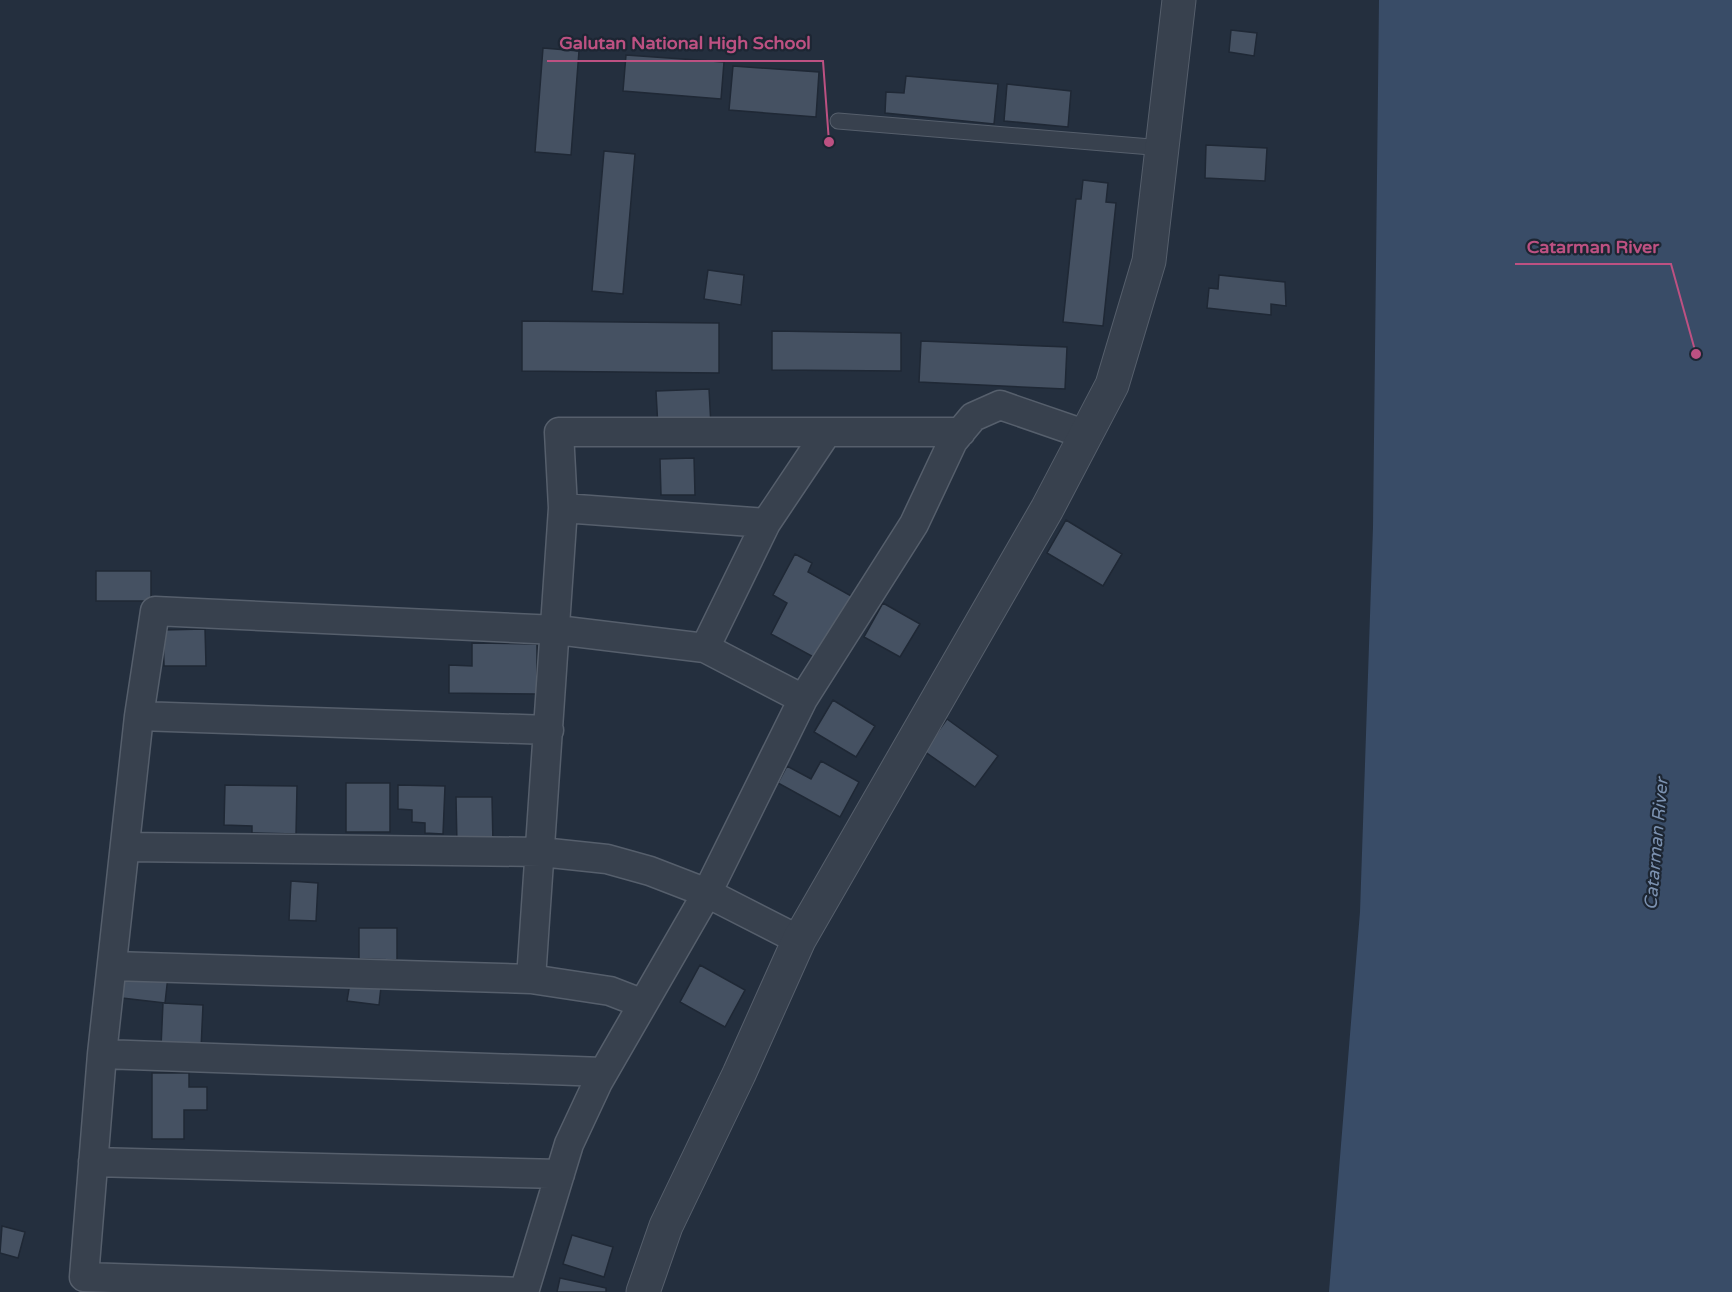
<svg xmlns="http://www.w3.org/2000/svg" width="1732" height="1292" font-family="'Varela Round',sans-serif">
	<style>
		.water { fill: #394c67 }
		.building { fill: #455162; stroke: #1f2835; stroke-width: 1.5 }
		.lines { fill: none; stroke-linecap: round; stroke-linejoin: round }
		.service-casing { stroke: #565f6c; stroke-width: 17 }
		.minor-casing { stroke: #565f6c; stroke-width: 31 }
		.tertiary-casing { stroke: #565f6c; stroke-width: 35 }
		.service { stroke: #38414e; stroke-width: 15 }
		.minor { stroke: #38414e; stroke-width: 28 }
		.tertiary { stroke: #38414e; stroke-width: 33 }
		.labels { text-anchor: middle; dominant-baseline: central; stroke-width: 4.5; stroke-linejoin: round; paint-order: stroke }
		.water-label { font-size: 18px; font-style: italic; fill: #7c92b1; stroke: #1d2633 }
		.leader { fill: none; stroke: #bd5182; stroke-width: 2 }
		.callout-dot { fill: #bd5182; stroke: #1d2633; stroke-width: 2 }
		.callout-label { font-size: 18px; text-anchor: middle; font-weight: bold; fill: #bd5182; stroke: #1d2633; stroke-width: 4.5; stroke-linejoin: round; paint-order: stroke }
	</style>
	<rect width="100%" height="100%" fill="#242f3e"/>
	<path class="water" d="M1379 0H1732V1292H1329L1360 912 1373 527Z"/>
	<path class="building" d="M1231 30 1257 33 1254 56 1229 52Z
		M543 48 579 51 571 155 535 152Z
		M626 55 724 62 721 99 623 91Z
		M733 66 819 72 816 117 729 110Z
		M906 76 998 84 994 124 885 113 886 92 904 93Z
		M1007 84 1071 91 1068 127 1004 121Z
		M1206 145 1267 148 1265 181 1205 178Z
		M604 151 635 154 623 294 592 291Z
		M1083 180 1108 183 1106 202 1116 203 1103 326 1063 322 1076 199H1081Z
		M708 270 744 275 741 305 704 299Z
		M1219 275 1285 282 1286 306 1271 304V315L1207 308 1209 288 1218 289Z
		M522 321 719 323V373L522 371Z
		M772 331 901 333V371L772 370Z
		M921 341 1067 347 1065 389 919 382Z
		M709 389 711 426 658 428 656 391Z
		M694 458 695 495H661L660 459Z
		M1066 520 1122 554 1103 586 1047 553Z
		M795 554 812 563 808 572 853 597 819 660 771 634 787 603 773 595Z
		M96 571H151V601H96Z
		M883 603 920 624 900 657 864 637Z
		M205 629 206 666H164L163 630Z
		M472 643 537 644V694L449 693V665L472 666Z
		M833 700 875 726 856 757 814 732Z
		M947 719 998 756 975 787 924 751Z
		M821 761 859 782 840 817 778 783 787 766 811 779Z
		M346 783H390V832H346Z
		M225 785 297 786 296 834 252 833V826L224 825Z
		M398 785 445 786 443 834 425 833V823L412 822V810L398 809Z
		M456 797H492L493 845H457Z
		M291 881 318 883 316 921 289 920Z
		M359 928H397V960L359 959Z
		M700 965 745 990 725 1027 680 1002Z
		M124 972 168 976 165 1003 122 998Z
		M350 983 381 987 379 1005 347 1001Z
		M163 1003 203 1005 201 1049 161 1047Z
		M152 1073H189V1087H207V1110H184V1139H152Z
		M2 1226 25 1232 18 1258 0 1253Z
		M572 1235 613 1247 604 1277 563 1264Z
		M560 1278 606 1288V1292H557Z"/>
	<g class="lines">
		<g class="service-casing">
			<path id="service" d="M838 121 1163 148"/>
		</g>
		<g class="minor-casing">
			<path id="minor" d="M563 508 766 523
				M705 648 766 523 827 432
				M803 699 705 648 557 630 155 611 139 716 102 1054 84 1277 524 1292 569 1144 598 1082 707 893 803 699 914 524 953 441 973 417 1000 405 1084 434
				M139 716 549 730
				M126 847 541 852 607 859 650 871 707 893 799 940
				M113 966 531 979 610 991 641 1003
				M531 979 563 508 559 432H961
				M102 1054 603 1072
				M93 1162 560 1174"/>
		</g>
		<g class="tertiary-casing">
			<path id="tertiary" d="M643 1292 666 1226 739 1074 799 940 1047 509 1112 385 1149 261 1179 0"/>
		</g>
		<use href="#service" class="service"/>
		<use href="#minor" class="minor"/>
		<use href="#tertiary" class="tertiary"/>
	</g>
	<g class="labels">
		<g class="water-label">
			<text transform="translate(1656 844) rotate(-85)">Catarman River</text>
		</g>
	</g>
	<path class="leader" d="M829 142L823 61H547M1696 354L1671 264H1515"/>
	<g class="callout-dot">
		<circle cx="829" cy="142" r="6"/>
		<circle cx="1696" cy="354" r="6"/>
	</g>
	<g class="callout-label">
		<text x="685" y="49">Galutan National High School</text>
		<text x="1593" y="253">Catarman River</text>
	</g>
</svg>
